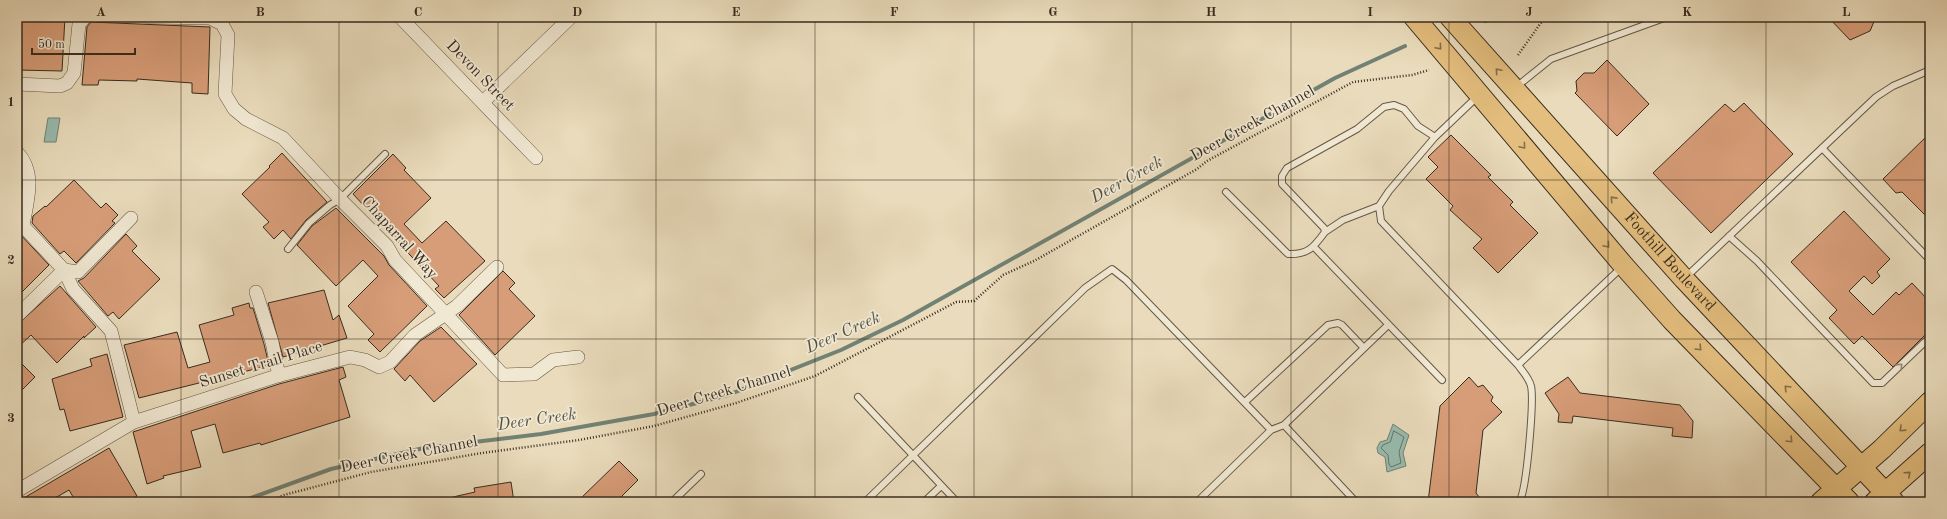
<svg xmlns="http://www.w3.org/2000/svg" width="1947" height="519" font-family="'Old Standard TT',serif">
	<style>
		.water { fill: #97bbae; stroke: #718275 }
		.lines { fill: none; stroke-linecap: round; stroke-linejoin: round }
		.shore { stroke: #687466; stroke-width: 1 }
		.stream { stroke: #718275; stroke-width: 4 }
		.building { fill: #d79d78; stroke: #382c1f }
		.lane-casing { stroke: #645846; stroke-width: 8 }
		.street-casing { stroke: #645846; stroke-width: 14 }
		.primary-casing { stroke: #382c1f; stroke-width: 22 }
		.path { stroke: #382c1f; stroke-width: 2.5; stroke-dasharray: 1 2; stroke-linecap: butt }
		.lane { stroke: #f1e8d3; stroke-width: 6 }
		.street { stroke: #f1e8d3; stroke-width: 13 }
		.primary { stroke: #e4be7e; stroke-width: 20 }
		.oneway { stroke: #856e4a }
		.oneway2 { stroke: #948a79 }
		.grid { fill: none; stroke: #382c1f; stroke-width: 1; stroke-opacity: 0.55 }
		.labels { text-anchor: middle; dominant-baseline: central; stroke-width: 3.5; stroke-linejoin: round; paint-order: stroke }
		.street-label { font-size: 16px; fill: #382c1f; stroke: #f1e8d3 }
		.water-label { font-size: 17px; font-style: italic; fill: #505043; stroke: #f1e8d3 }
		.neatline { fill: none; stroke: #382c1f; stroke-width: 1.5 }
		.grid-label { font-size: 13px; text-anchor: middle; font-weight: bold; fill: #382c1f }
	</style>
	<rect width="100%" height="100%" fill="#e9dbbb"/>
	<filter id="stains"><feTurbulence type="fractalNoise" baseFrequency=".005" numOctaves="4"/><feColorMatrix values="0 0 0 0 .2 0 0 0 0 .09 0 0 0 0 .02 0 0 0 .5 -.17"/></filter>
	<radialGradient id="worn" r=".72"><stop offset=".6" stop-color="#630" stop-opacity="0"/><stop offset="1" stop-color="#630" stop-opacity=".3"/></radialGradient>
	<path class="water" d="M48 118H60L56 142H44Z
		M1393 424 1409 435 1403 453 1406 466 1387 472 1385 457 1378 453 1377 448 1380 442 1387 440Z"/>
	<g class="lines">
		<path class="shore" d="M1394 431 1404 437 1399 452 1401 463 1391 467 1389 464 1388 455 1381 448 1383 445 1390 442Z"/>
		<path class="stream" d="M1485 21 1497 17
			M240 502 331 469 424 448 541 434 654 414 728 395 841 350 903 320 1335 78 1405 46"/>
	</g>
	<path class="building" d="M17 17H65L62 71 17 70Z
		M1828 17H1876L1870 31 1850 40Z
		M91 22 210 27 208 94 192 93V83L137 79V81L99 80 98 85H82L87 27Z
		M1607 60 1649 104 1617 136 1575 93 1577 91 1576 81 1584 73H1594Z
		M1744 103 1793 154 1711 233 1653 173 1725 104 1734 112Z
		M1930 133V220L1902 192 1896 193 1883 179Z
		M1451 135 1491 175 1488 177 1513 202 1510 205 1538 233 1498 273 1473 248 1482 239 1450 210 1453 206 1426 179 1438 167 1428 157Z
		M282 153 327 202 306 220 291 239 283 230 274 239 263 227 269 222 242 194 270 167 269 166Z
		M393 154 406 168 404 170 431 198 404 224 422 243 446 221 485 261 444 298 435 289 439 286 353 194Z
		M74 180 101 208 106 203 118 215 112 221 115 223 76 263 64 251 60 254 32 223 33 216 45 206 46 207Z
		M336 208 384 256 389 265 427 306 380 352 368 340 374 334 348 306 378 276 363 260 336 286 297 245 312 226Z
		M1844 211 1890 259 1877 272 1880 276 1872 284 1864 276 1849 291 1873 315 1896 292 1899 295 1912 283 1930 302V330L1893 367 1862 336 1854 344 1829 318 1837 310 1791 262Z
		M17 231 49 265 17 297Z
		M126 234 137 246 132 251 160 279 119 319 113 312 108 316 78 281 84 278Z
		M503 271 515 283 509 289 535 316 495 355 459 315Z
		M60 286 96 327 84 338V336L57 363 31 335 17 348V325Z
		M324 290 333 320 339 315 347 338 283 357 268 303Z
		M249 303 250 308H253L264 344 268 361 266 362 267 366 139 398 124 345 177 332 188 368 210 362 199 325 234 315 232 308Z
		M441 327 477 364 434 402 410 375 405 381 394 369 420 341Z
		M107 354 123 417 70 431 64 409 60 410 52 379 92 366 90 359Z
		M17 359 35 377 17 395Z
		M343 367 346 377 339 380 350 417 261 445 260 443 223 453 215 424 191 431 201 467 163 476 164 478 147 484 133 432 279 384Z
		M1469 377 1478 387 1483 385 1493 397 1491 401 1502 412 1483 430 1476 493 1483 502H1428L1440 406Z
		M1568 377 1580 393 1680 405 1693 421 1692 438 1672 436 1673 428 1573 416 1572 423 1558 422 1559 414 1545 393Z
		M109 448 137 496 127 502H76L69 490 48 502H17Z
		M619 461 638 480 616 502H577Z
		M511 482 514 502H454L453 497 475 492 474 488Z"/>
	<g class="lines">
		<g class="lane-casing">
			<path id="lane" d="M1516 87 1551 59 1667 17
				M1478 96 1435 137 1389 191 1379 206 1381 221 1518 365C1523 372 1529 378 1531 386 1534 400 1527 491 1519 502
				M1822 148 1930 260
				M1226 192 1288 254C1308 255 1314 247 1325 232L1324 228 1282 184V176L1287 168 1357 129 1384 107 1394 105 1404 109 1418 126 1435 137
				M1325 232 1343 220 1379 206
				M1729 236 1757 261 1873 383H1882L1930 337
				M1314 247 1442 380
				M288 249 309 223 330 205 340 199 385 154
				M1685 278 1876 97 1893 86 1930 70
				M1518 365 1621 268
				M858 397 957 502
				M1245 402 1328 325 1338 323 1342 325 1364 348
				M1284 425 1356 502
				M672 502 701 474
				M865 502 1085 288 1112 269 1126 280 1271 430
				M924 502 941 486
				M1197 502 1271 430 1284 425 1388 325"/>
		</g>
		<g class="street-casing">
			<path id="street" d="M148 17 210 18 222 24 228 35 225 94 234 109 246 119 283 138 340 199 387 246 395 260 503 375 534 374 553 360 578 357
				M400 17 536 158
				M17 84 60 86 67 83 74 73 79 24 85 17
				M483 102 571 17
				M17 152C37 173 27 200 23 226L64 270 73 289 111 331 134 422
				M256 292 272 342 279 376
				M17 316 64 270 78 272 131 218
				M17 491 134 422 277 376 350 357 365 360 379 367 390 362 415 335 457 306 497 267"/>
		</g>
		<g class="primary-casing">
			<g id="primary">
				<path d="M1414 17 1624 266 1672 320 1849 502"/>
				<path id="s1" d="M1450 17 1684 279 1894 502"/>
				<path d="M1821 502 1882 449 1930 402"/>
				<path d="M1875 502 1930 453"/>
			</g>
		</g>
		<path class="path" d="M1518 55 1545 17
			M267 502 284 495 371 472 482 453 579 440 654 426 736 403 815 376 956 302 974 301 1003 275 1034 261 1197 169 1207 161 1353 82 1412 75 1429 70"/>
		<use href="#lane" class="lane"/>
		<use href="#street" class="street"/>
		<use href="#primary" class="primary"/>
	</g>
	<defs><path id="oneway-chevron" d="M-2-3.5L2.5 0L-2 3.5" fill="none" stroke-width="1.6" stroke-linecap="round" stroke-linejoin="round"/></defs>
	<g class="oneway">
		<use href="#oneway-chevron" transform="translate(1439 47) rotate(49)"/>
		<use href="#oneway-chevron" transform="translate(1498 71) rotate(-131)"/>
		<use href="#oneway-chevron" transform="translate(1523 146) rotate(50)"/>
		<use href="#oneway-chevron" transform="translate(1613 199) rotate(-132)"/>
		<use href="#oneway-chevron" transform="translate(1607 245) rotate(50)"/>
		<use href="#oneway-chevron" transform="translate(1699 348) rotate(46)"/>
		<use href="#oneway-chevron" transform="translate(1787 388) rotate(-134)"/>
		<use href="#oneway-chevron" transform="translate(1902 429) rotate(136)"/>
		<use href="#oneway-chevron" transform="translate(1790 440) rotate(46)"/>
		<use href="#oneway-chevron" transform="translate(1908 474) rotate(-42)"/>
	</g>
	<use class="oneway2" href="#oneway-chevron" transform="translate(1900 366) rotate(-44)"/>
	<path class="grid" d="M181 17V502M339 17V502M498 17V502M656 17V502M815 17V502M974 17V502M1132 17V502M1291 17V502M1449 17V502M1608 17V502M1766 17V502M17 180H1930M17 339H1930"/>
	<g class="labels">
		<g class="street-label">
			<text transform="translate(480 76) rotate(46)">Devon Street</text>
			<text transform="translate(1253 124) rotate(-29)">Deer Creek Channel</text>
			<text transform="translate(399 238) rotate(48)">Chaparral Way</text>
			<text stroke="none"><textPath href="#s1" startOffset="329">Foothill Boulevard</textPath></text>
			<text transform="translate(261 365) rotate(-17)">Sunset Trail Place</text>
			<text transform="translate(724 392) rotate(-17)">Deer Creek Channel</text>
			<text transform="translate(409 455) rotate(-11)">Deer Creek Channel</text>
		</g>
		<g class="water-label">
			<text transform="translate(1127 180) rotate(-29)">Deer Creek</text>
			<text transform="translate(843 333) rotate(-24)">Deer Creek</text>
			<text transform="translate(537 420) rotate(-8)">Deer Creek</text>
		</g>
	</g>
	<rect width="1947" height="519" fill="none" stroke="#e9dbbb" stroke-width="44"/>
	<path d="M32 48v6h103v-6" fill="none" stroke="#382c1f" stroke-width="2"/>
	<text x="38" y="48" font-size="12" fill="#382c1f" stroke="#f1e8d3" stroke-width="3" paint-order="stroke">50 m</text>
	<rect x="22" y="22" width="1903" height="475" class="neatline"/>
	<g class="grid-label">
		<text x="101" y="16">A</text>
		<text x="260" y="16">B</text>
		<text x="418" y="16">C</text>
		<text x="577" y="16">D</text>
		<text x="736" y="16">E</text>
		<text x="894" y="16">F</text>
		<text x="1053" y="16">G</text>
		<text x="1211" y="16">H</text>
		<text x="1370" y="16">I</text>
		<text x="1529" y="16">J</text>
		<text x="1687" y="16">K</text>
		<text x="1846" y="16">L</text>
		<text x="11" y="106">1</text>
		<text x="11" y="264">2</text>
		<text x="11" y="422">3</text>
	</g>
	<rect width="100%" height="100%" filter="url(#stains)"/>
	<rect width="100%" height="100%" fill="url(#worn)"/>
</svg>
